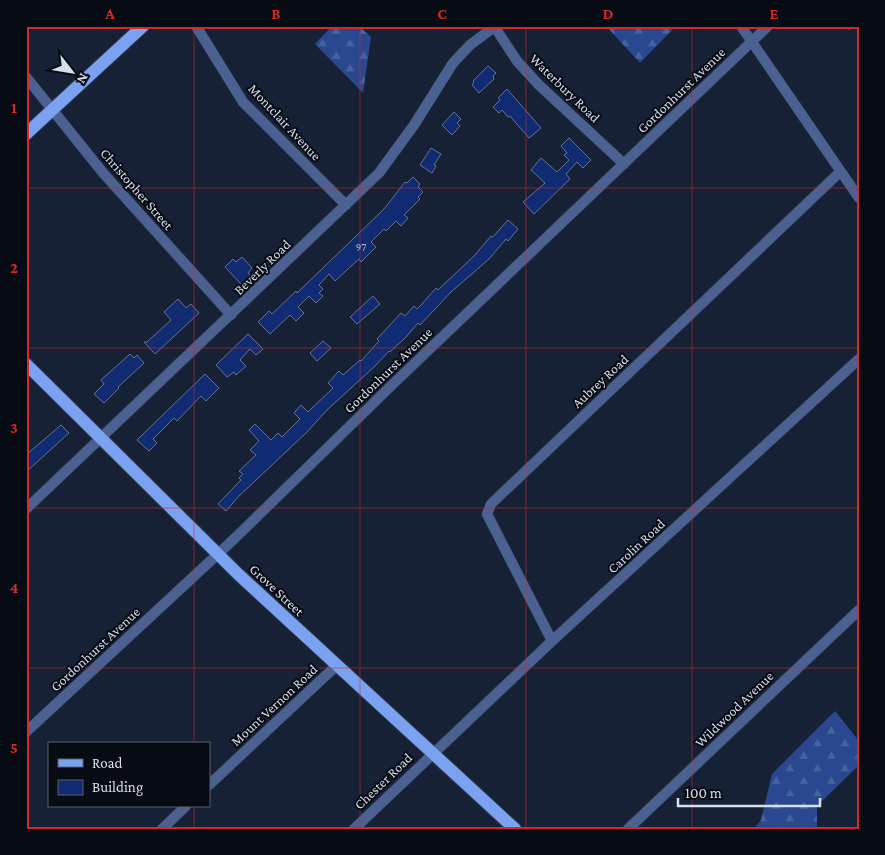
<svg xmlns="http://www.w3.org/2000/svg" width="885" height="855" font-family="'Crimson Pro',serif">
	<style>
		.forest { fill: url(#forest-firs) }
		.building { fill: #102b71; stroke: #66738c }
		.lines { fill: none; stroke-linecap: round; stroke-linejoin: round }
		.minor-casing { stroke: #323c50; stroke-width: 11 }
		.major-casing { stroke: #323c50; stroke-width: 14 }
		.minor { stroke: #4a6191; stroke-width: 10 }
		.major { stroke: #7ba1f1; stroke-width: 12 }
		.grid { fill: none; stroke: #d62828; stroke-width: 1; stroke-opacity: 0.55 }
		.labels { text-anchor: middle; dominant-baseline: central; stroke-width: 4; stroke-linejoin: round; paint-order: stroke }
		.number-label { font-size: 11px; fill: #a5b2ce }
		.street-label { font-size: 14px; fill: #d7dfed; stroke: #070b14 }
		.neatline { fill: none; stroke: #d62828; stroke-width: 2 }
		.grid-label { font-size: 16px; text-anchor: middle; font-weight: bold; fill: #d62828 }
	</style>
	<defs>
		<pattern id="forest-firs" width="22" height="20" patternUnits="userSpaceOnUse" patternTransform="scale(1.25)"><rect width="22" height="20" fill="#29488f"/><path d="M5 1l3.5 6h-7zM16 11l3.5 6h-7z" fill="#47629f"/></pattern>
	</defs>
	<rect width="100%" height="100%" fill="#172136"/>
	<path class="forest" d="M332 26H359L371 37 363 93 315 44Z
		M606 26H670L673 29 640 63Z
		M835 711 859 741V765L817 806V829H754L761 820 772 774Z"/>
	<path class="building" d="M488 66 496 73 493 76 494 79 479 93 472 85 474 82 473 81Z
		M507 89 541 128 529 138 510 116 508 117 502 110 499 113 493 107 500 100 498 98Z
		M454 112 461 119 457 123 460 126 452 135 442 125Z
		M569 138 591 160 583 168 577 162 566 174 570 179 534 214 523 202 545 183 531 170 541 158 557 172 569 160 564 155 567 153 561 146Z
		M431 148 441 154 434 165 436 166 432 173 420 165Z
		M413 177 420 184 418 187 423 192 418 197 420 199 404 215 408 218 401 226 396 221 386 231 384 229 371 242 376 247 361 262 359 259 335 281 329 274 319 285 323 289 319 293 323 296 316 303 309 296 298 307 304 313 296 321 290 315 270 334 258 322 269 311 272 314 296 291 297 293 384 209 405 182 407 183Z
		M508 220 518 229 508 241 506 239 489 259 451 292 420 325 418 323 406 337 390 352 389 351 375 366 327 410 306 433 239 496 226 511 218 504 241 480 239 478 243 474 239 471 256 455 250 450 259 441 249 430 255 424 271 440 278 433 282 437 300 419 294 413 301 405 308 412 333 388 328 383 339 371 343 375 360 360 361 361 379 341 377 339 401 313 405 316 414 306 417 309 422 304 436 288 438 290 474 256 491 236 493 237Z
		M242 257 252 268 248 273 251 277 242 285 225 267 233 259 236 262Z
		M373 296 380 304 357 324 350 317Z
		M178 299 186 308 191 304 199 313 155 354 144 342H147L171 320 164 312Z
		M248 334 263 349 256 355 250 349 240 360 246 366 236 375 234 372 227 377 216 365Z
		M323 341 331 348 317 361 310 353Z
		M130 354 134 358 137 355 144 363 118 387 119 388 104 403 94 394 104 384 101 380Z
		M205 374 219 388 206 401 201 396 177 421 174 418 153 439 157 443 149 451 137 440Z
		M61 425 69 433 26 472V455Z"/>
	<g class="lines">
		<g class="minor-casing">
			<path id="minor" d="M196 26 243 102 346 205
				M494 26 517 61 539 85 624 164
				M741 26 859 198
				M26 77 104 174 231 315
				M26 509 379 173 414 125 453 63 470 45 494 27
				M552 641 487 514 491 504 840 172
				M26 732 233 540 394 383 768 26
				M209 785 337 665
				M162 829 186 806
				M354 829 552 641 859 359
				M628 829 859 610"/>
		</g>
		<g class="major-casing">
			<path id="major" d="M26 134 143 26
				M26 364 238 574 515 829"/>
		</g>
		<use href="#minor" class="minor"/>
		<use href="#major" class="major"/>
	</g>
	<path class="grid" d="M194 26V744M360 26V829M526 26V829M692 26V829M26 188H859M26 348H859M26 508H859M26 668H859M194 806V829"/>
	<g class="labels">
		<g class="number-label">
			<text x="361" y="247">97</text>
		</g>
		<g class="street-label">
			<text transform="translate(565 88) rotate(44)">Waterbury Road</text>
			<text transform="translate(681 90) rotate(-44)">Gordonhurst Avenue</text>
			<text transform="translate(285 122) rotate(47)">Montclair Avenue</text>
			<text transform="translate(137 189) rotate(49)">Christopher Street</text>
			<text transform="translate(262 267) rotate(-44)">Beverly Road</text>
			<text transform="translate(388 370) rotate(-44)">Gordonhurst Avenue</text>
			<text transform="translate(600 381) rotate(-43)">Aubrey Road</text>
			<text transform="translate(636 546) rotate(-43)">Carolin Road</text>
			<text transform="translate(277 590) rotate(43)">Grove Street</text>
			<text transform="translate(95 649) rotate(-43)">Gordonhurst Avenue</text>
			<text transform="translate(274 705) rotate(-43)">Mount Vernon Road</text>
			<text transform="translate(734 709) rotate(-44)">Wildwood Avenue</text>
			<text transform="translate(383 781) rotate(-44)">Chester Road</text>
		</g>
	</g>
	<rect width="885" height="855" fill="none" stroke="#070b14" stroke-width="55"/>
	<rect x="48" y="742" width="162" height="65" fill="#070b14" stroke="#5a606b"/>
	<rect x="58" y="759" width="25" height="8" fill="#7ba1f1" stroke="#5a606b"/>
	<text x="92" y="768" font-size="15" fill="#d7dfed">Road</text>
	<rect x="58" y="780" width="25" height="15" fill="#102b71" stroke="#5a606b"/>
	<text x="92" y="792" font-size="15" fill="#d7dfed">Building</text>
	<g transform="translate(72 72) rotate(121)" stroke="#070b14" stroke-width="4" paint-order="stroke">
	<path d="M0-4L9 19L0 12L-9 19Z" fill="#d7dfed"/>
	<text y="-8" font-size="14" font-weight="bold" text-anchor="middle" fill="#d7dfed">N</text>
	</g>
	<path d="M678 798v8h142v-8" fill="none" stroke="#d7dfed" stroke-width="2.5"/>
	<text x="685" y="798" font-size="15" fill="#d7dfed" stroke="#070b14" stroke-width="4" paint-order="stroke">100 m</text>
	<rect x="28" y="28" width="830" height="800" class="neatline"/>
	<g class="grid-label">
		<text x="110" y="19">A</text>
		<text x="276" y="19">B</text>
		<text x="442" y="19">C</text>
		<text x="608" y="19">D</text>
		<text x="774" y="19">E</text>
		<text x="14" y="113">1</text>
		<text x="14" y="273">2</text>
		<text x="14" y="433">3</text>
		<text x="14" y="593">4</text>
		<text x="14" y="753">5</text>
	</g>
</svg>
